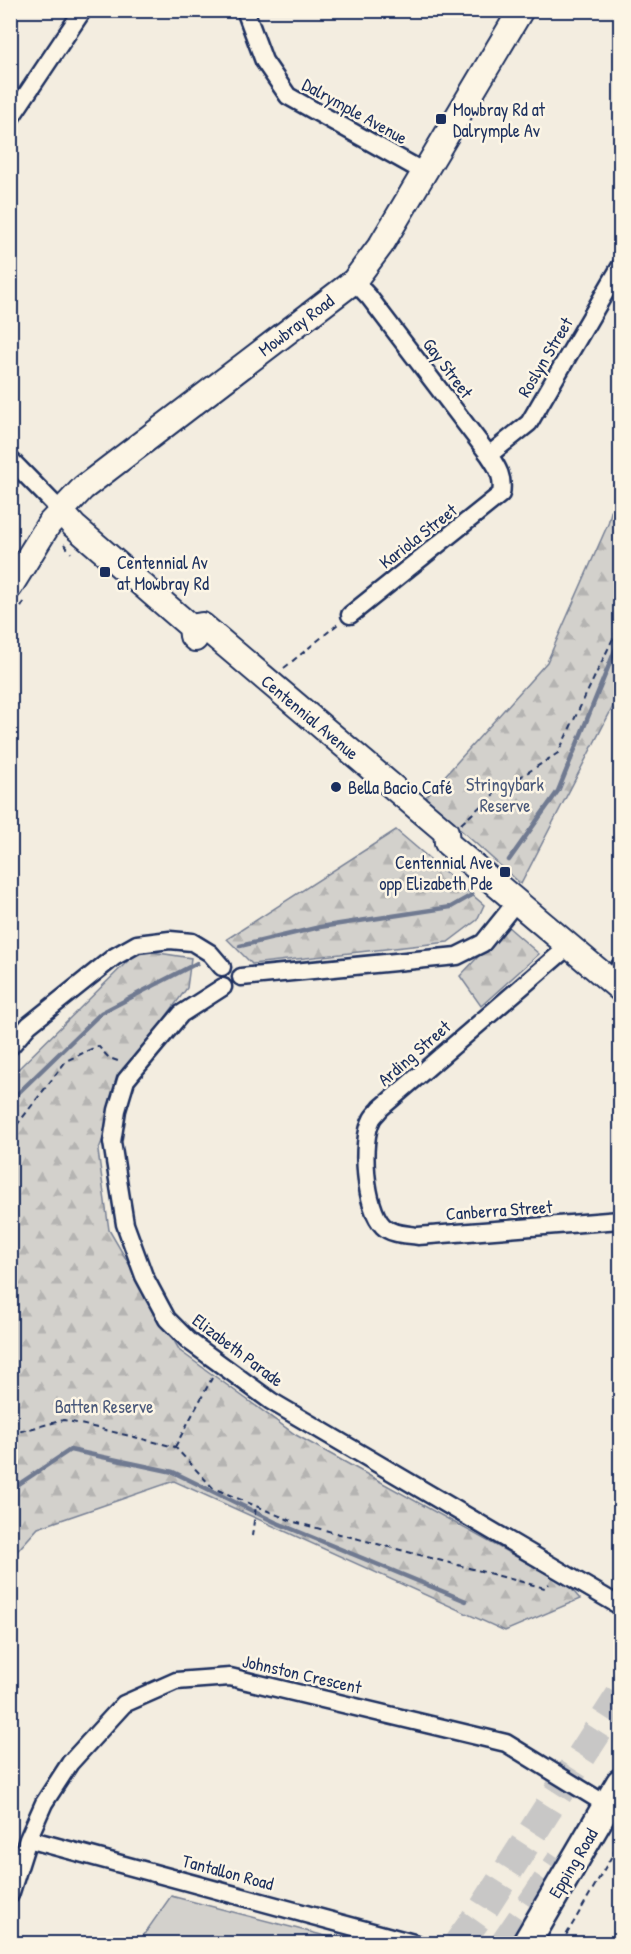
<svg xmlns="http://www.w3.org/2000/svg" width="631" height="1954" font-family="'Patrick Hand',sans-serif">
	<style>
		.green { fill: #d3d1cc; stroke: #778095; stroke-width: 1.5 }
		.forest { fill: url(#forest-firs); stroke: #778095; stroke-width: 1.5 }
		.lines { fill: none; stroke-linecap: round; stroke-linejoin: round }
		.stream { stroke: #707a91; stroke-width: 4.5 }
		.motorway-tunnel { stroke: #c8c7c6; stroke-width: 30; stroke-dasharray: 30 15; stroke-linecap: butt }
		.minor-casing { stroke: #1b2f5e; stroke-width: 21 }
		.secondary-casing { stroke: #1b2f5e; stroke-width: 28 }
		.primary-casing { stroke: #1b2f5e; stroke-width: 32 }
		.path { stroke: #1b2f5e; stroke-width: 2; stroke-dasharray: 6 4.5; stroke-linecap: butt }
		.minor { stroke: #fcf5e5; stroke-width: 16 }
		.secondary { stroke: #fcf5e5; stroke-width: 24 }
		.primary { stroke: #fcf5e5; stroke-width: 27 }
		.poi-dot { fill: #1b2f5e; stroke: #fcf5e5; stroke-width: 2 }
		.labels { text-anchor: middle; dominant-baseline: central; stroke-width: 5; stroke-linejoin: round; paint-order: stroke }
		.poi-label { font-size: 18px; fill: #1b2f5e; stroke: #fcf5e5; text-anchor: start }
		.street-label { font-size: 18px; fill: #1b2f5e; stroke: #fcf5e5 }
		.park-label { font-size: 18px; fill: #49587a; stroke: #fcf5e5 }
	</style>
	<defs>
		<pattern id="forest-firs" width="22" height="20" patternUnits="userSpaceOnUse" patternTransform="scale(1.5)"><rect width="22" height="20" fill="#d3d1cc"/><path d="M5 1l3.5 6h-7zM16 11l3.5 6h-7z" fill="#b5b4b2"/></pattern>
	</defs>
	<rect width="100%" height="100%" fill="#f3ede0"/>
	<filter id="ink" filterUnits="userSpaceOnUse"><feTurbulence type="fractalNoise" baseFrequency=".0167" numOctaves="2"/><feDisplacementMap in="SourceGraphic" scale="12" xChannelSelector="R" yChannelSelector="G"/><feConvolveMatrix kernelMatrix="1 2 1 2 8 2 1 2 1" color-interpolation-filters="sRGB"/></filter>
	<g filter="url(#ink)">
		<path class="green" d="M171 1896 341 1940 355 1943H138Z"/>
		<path class="forest" d="M620 476V693L521 884 425 798 547 662 608 524Z
			M396 830 484 905 477 920 448 942 252 964 227 939Z
			M507 926 539 954 481 1006 460 976Z
			M139 950 191 958 187 988 138 1055 98 1151 109 1230 180 1351 296 1435 569 1586 580 1599 505 1631 174 1481 38 1528 11 1558V1076Z"/>
		<g class="lines">
			<path class="stream" d="M509 860 558 791 620 638
				M240 946 320 927 451 907 472 895
				M10 1101 101 1013 197 963
				M10 1490 70 1450 173 1472 275 1522 466 1601"/>
			<path class="motorway-tunnel" d="M458 1944 484 1908 620 1696
				M505 1944 562 1860"/>
			<g class="minor-casing">
				<path id="minor" d="M245 10 264 61 288 96 424 172
					M10 119 83 10
					M489 455 529 423 620 267
					M10 459 60 510
					M350 615 501 494C504 478 498 468 489 455L369 297 354 281
					M569 946 381 1108C378 1112 374 1115 372 1119 360 1142 365 1208 383 1226 392 1235 407 1234 418 1236L620 1220
					M241 977 457 956 483 943 516 902
					M612 982 620 966
					M223 987 181 1014 126 1080 117 1110 112 1142 125 1224 144 1276 167 1319 189 1341 271 1401 620 1606
					M10 1047 29 1025 114 957 137 944 170 940 192 942 210 953 222 967
					M28 1839 417 1944
					M10 1895 28 1839 44 1803 70 1763 124 1704 176 1681 230 1677 506 1743 607 1805"/>
			</g>
			<g class="secondary-casing">
				<path id="secondary" d="M60 510 74 526 191 627 192 636 195 639
					M10 587 49 524 83 488 354 281 381 245 521 10
					M191 627 202 625 446 832 447 843 620 989"/>
			</g>
			<g class="primary-casing">
				<path id="primary" d="M526 1944 620 1783"/>
			</g>
			<path class="path" d="M64 544 71 553
				M10 625 26 599
				M284 668 338 624
				M461 824 494 794 558 753 620 624
				M10 1134 66 1061 98 1046 109 1058 121 1062
				M10 1434 64 1420 175 1447 213 1488 294 1522 545 1588 549 1584
				M175 1447 212 1378
				M252 1536 256 1506
				M561 1944 620 1842"/>
			<use href="#minor" class="minor"/>
			<use href="#secondary" class="secondary"/>
			<use href="#primary" class="primary"/>
		</g>
	</g>
	<g class="poi-dot">
		<rect x="435" y="113" width="12" height="12" rx="3"/>
		<rect x="99" y="566" width="12" height="12" rx="3"/>
		<circle cx="336" cy="787" r="6"/>
		<rect x="499" y="866" width="12" height="12" rx="3"/>
	</g>
	<g class="labels">
		<g class="poi-label">
			<text x="453" y="109">Mowbray Rd at<tspan x="453" dy="21">Dalrymple Av</tspan></text>
			<text x="117" y="562">Centennial Av<tspan x="117" dy="21">at Mowbray Rd</tspan></text>
			<text x="348" y="787">Bella Bacio Café</text>
			<text x="493" y="862" text-anchor="end">Centennial Ave<tspan x="493" dy="21">opp Elizabeth Pde</tspan></text>
		</g>
		<g class="street-label">
			<text transform="translate(355 111) rotate(29)">Dalrymple Avenue</text>
			<text transform="translate(296 325) rotate(-37)">Mowbray Road</text>
			<text transform="translate(545 357) rotate(-59)">Roslyn Street</text>
			<text transform="translate(448 368) rotate(53)">Gay Street</text>
			<text transform="translate(418 536) rotate(-38)">Kariola Street</text>
			<text transform="translate(310 717) rotate(40)">Centennial Avenue</text>
			<text transform="translate(414 1053) rotate(-41)">Arding Street</text>
			<text transform="translate(499 1210) rotate(-4)">Canberra Street</text>
			<text transform="translate(238 1350) rotate(37)">Elizabeth Parade</text>
			<text transform="translate(302 1674) rotate(13)">Johnston Crescent</text>
			<text transform="translate(573 1863) rotate(-59)">Epping Road</text>
			<text transform="translate(228 1872) rotate(15)">Tantallon Road</text>
		</g>
		<g class="park-label">
			<text x="505" y="784">Stringybark<tspan x="505" dy="21">Reserve</tspan></text>
			<text x="104" y="1406">Batten Reserve</text>
		</g>
	</g>
	<rect width="631" height="1954" fill="none" stroke="#fcf5e5" stroke-width="36"/>
	<rect x="18" y="18" width="595" height="1918" fill="none" stroke="#1b2f5e" stroke-width="2" filter="url(#ink)"/>
</svg>
